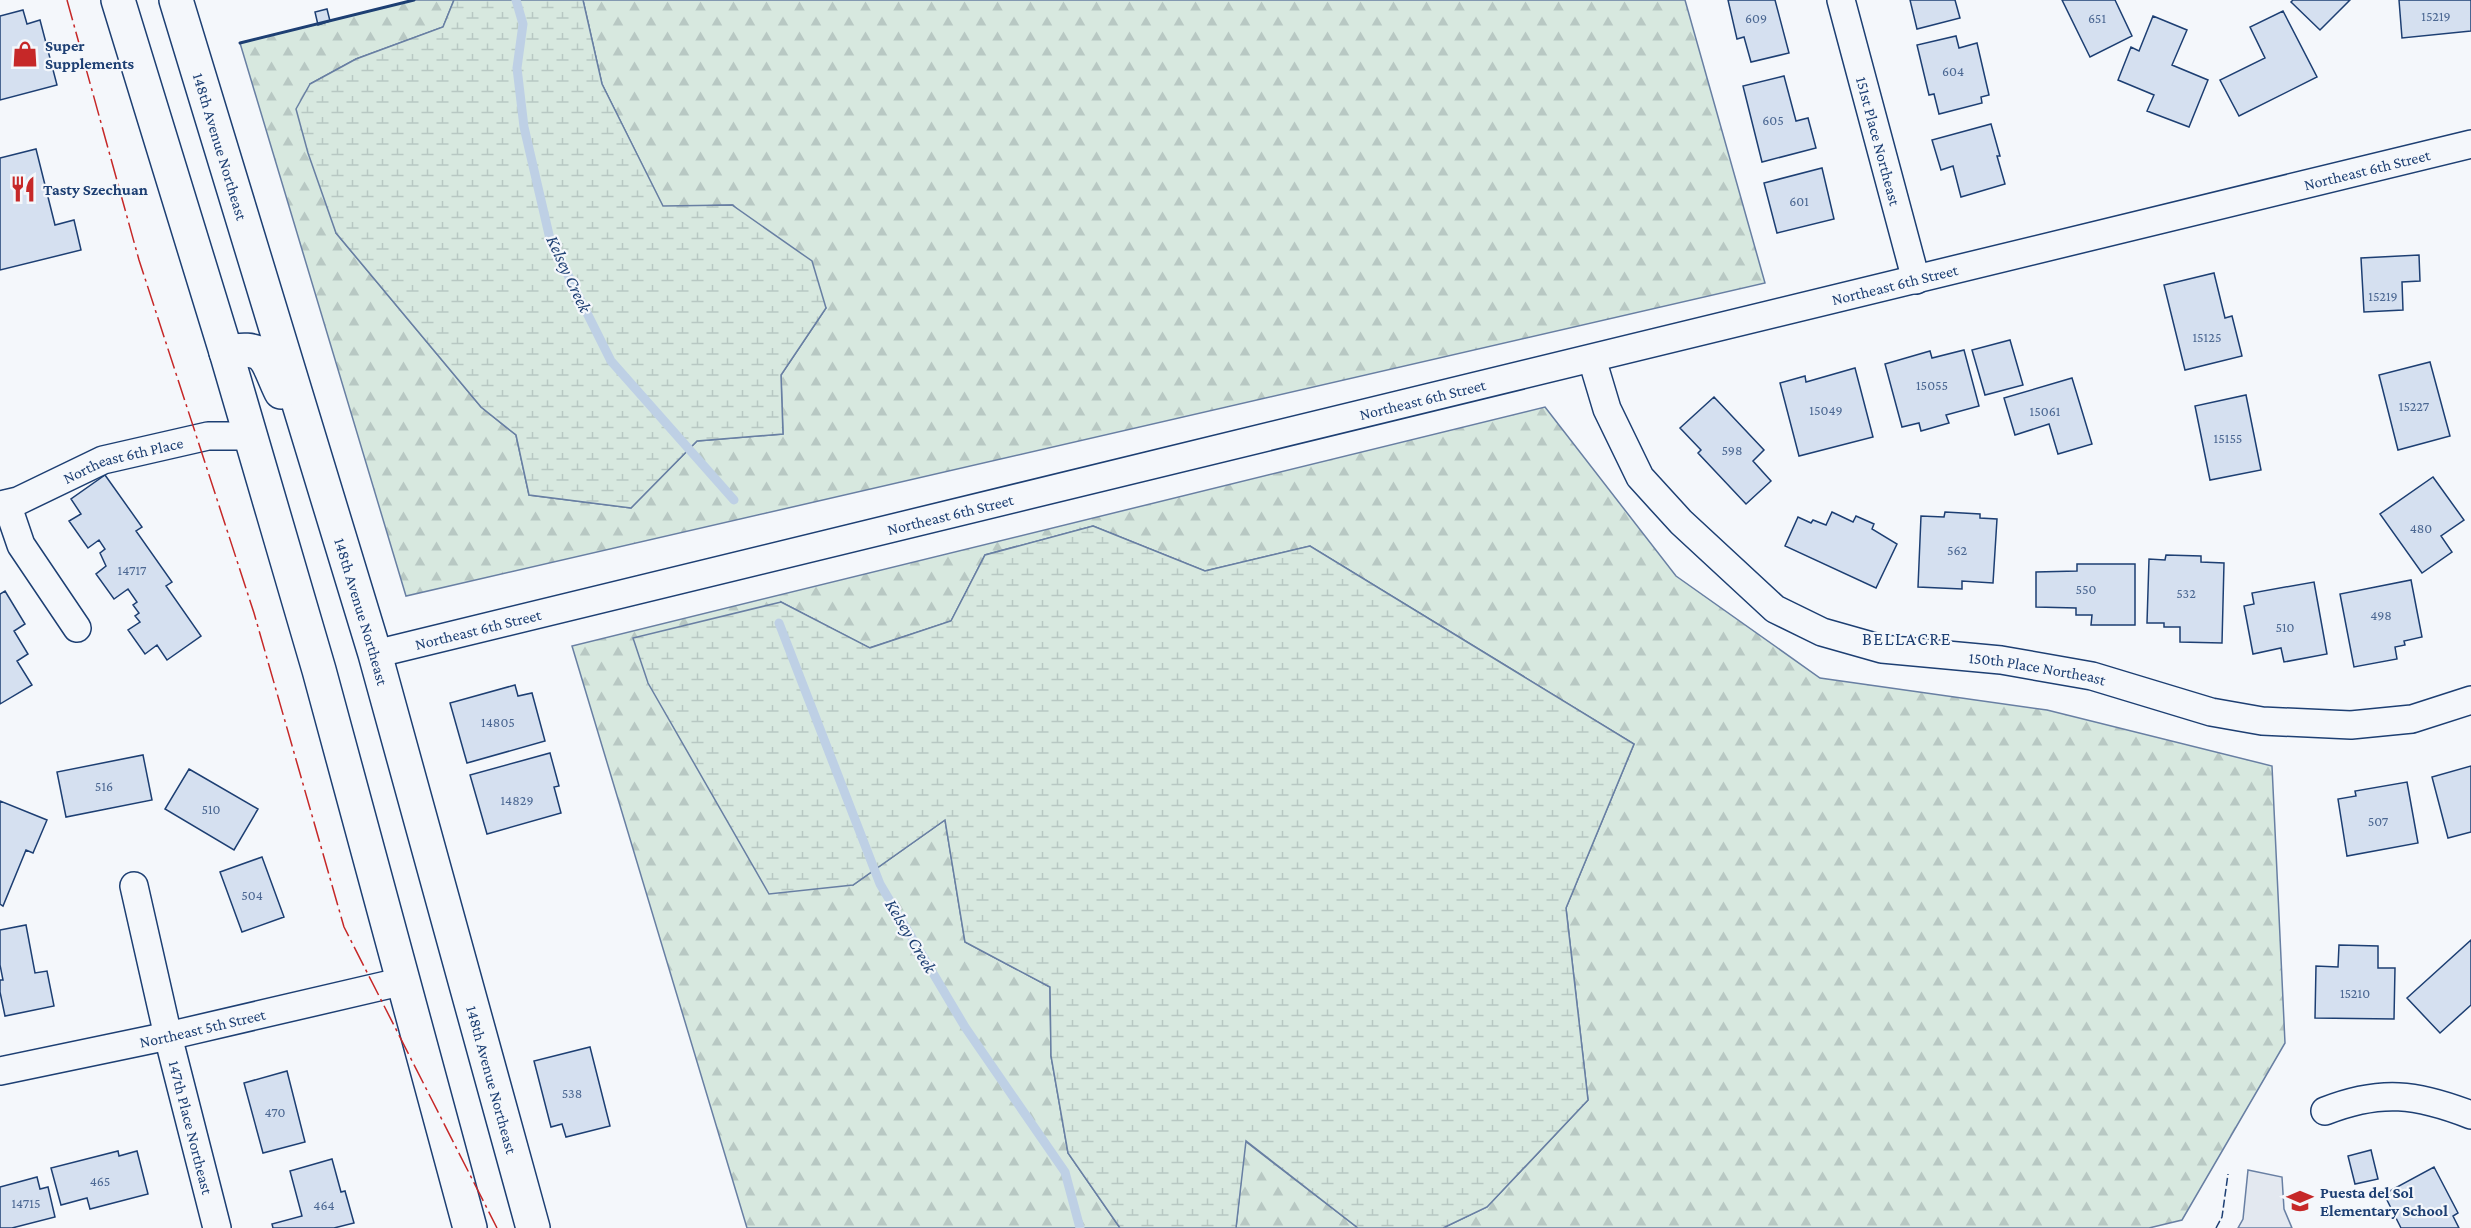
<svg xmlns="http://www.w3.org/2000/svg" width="2471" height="1228" font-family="'Crimson Pro',serif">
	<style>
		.forest { fill: url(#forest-firs); stroke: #687fa3; stroke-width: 1.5 }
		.wetland { fill: url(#wetland-marsh); stroke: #687fa3; stroke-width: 1.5 }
		.parking { fill: #e3e8f0; stroke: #687fa3; stroke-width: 1.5 }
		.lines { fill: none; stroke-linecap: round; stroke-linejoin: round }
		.stream { stroke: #bed0e5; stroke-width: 9 }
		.building { fill: #d5e0f0; stroke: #1d3f73; stroke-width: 1.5 }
		.minor-casing { stroke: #1d3f73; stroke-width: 30 }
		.primary-casing { stroke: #1d3f73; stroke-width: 36 }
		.minor { stroke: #f4f7fb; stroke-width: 27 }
		.primary { stroke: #f4f7fb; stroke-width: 33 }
		.fence { stroke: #1d3f73; stroke-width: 1.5; stroke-dasharray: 8 3; stroke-linecap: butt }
		.wall { stroke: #1d3f73; stroke-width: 3 }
		.power { stroke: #c62828; stroke-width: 1.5; stroke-dasharray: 21 4.5 3 4.5; stroke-linecap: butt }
		.labels { text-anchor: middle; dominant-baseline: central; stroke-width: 4.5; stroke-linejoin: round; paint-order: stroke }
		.number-label { font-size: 14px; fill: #4b6792 }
		.poi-label { font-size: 16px; font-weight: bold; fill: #1d3f73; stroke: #f4f7fb; text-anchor: start }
		.street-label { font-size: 16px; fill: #1d3f73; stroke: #f4f7fb }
		.water-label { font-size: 18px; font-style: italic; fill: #1d3f73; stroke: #f4f7fb }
		.neighbourhood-label { font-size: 18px; letter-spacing: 1.5px; fill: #1d3f73; stroke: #f4f7fb }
	</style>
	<defs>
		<pattern id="forest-firs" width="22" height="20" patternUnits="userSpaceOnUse" patternTransform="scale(1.5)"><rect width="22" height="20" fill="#d7e8df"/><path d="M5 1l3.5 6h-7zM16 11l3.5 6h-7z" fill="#b8c8c3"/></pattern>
		<pattern id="wetland-marsh" width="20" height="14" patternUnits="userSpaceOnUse" patternTransform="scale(1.5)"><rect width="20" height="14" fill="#d7e8df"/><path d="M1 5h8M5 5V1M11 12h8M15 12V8" fill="none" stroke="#b8c8c3"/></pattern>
	</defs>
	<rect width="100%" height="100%" fill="#f4f7fb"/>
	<path class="forest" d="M414 0H454L443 27 356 59 310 84 336 233 481 407 516 435 529 495 631 508 697 441 783 434 781 375 826 308 733 205 663 207 602 84 583 0H1685L1765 283 406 596 240 43Z
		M1545 407 1676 576 1820 678 2047 710 2272 766 2285 1043 2182 1220 2149 1228H1443L1487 1207 1588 1100 1566 908 1634 744 1310 546 1205 571 1093 526 985 555 951 621 869 648 781 602 853 885 945 820 965 942 1050 987 1051 1056 1068 1153 1120 1228H747L572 646Z
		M1245 1141 1358 1228H1236Z"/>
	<path class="wetland" d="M454 0H583L602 84 663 206 732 205 812 261 826 308 781 375 783 434 697 441 631 508 529 495 516 435 481 407 336 233 308 153 296 109 310 84 356 59 443 27Z
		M1093 526 1205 571 1310 546 1634 744 1566 908 1588 1100 1487 1207 1443 1228H1358L1246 1141 1236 1228H1120L1068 1153 1051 1056 1050 987 965 942 945 820 853 885 769 894 648 683 633 638 781 602 870 648 951 621 985 555Z"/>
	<path class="parking" d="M2248 1170 2282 1177 2284 1209 2292 1228H2238L2243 1219Z"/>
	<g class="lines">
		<path class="stream" d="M516 0 523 24 517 68 524 127 550 239 611 361 734 500
			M779 623 880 884 965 1027 1065 1172 1080 1228"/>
	</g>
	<path class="building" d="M1728 0H1775L1789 53 1751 62 1744 37 1737 39Z
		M1910 0H1955L1960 18 1917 29Z
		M2062 0H2115L2132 36 2090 57Z
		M2293 0H2350L2320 30 2291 2Z
		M2399 0H2471V31L2402 38Z
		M327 9 330 21 318 25 315 12Z
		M23 10 27 24 40 20 57 85 0 100V16Z
		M2283 11 2317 77 2239 116 2220 80 2265 58 2250 27Z
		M2153 16 2187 30 2172 65 2208 80 2189 127 2147 111 2154 95 2118 80 2131 47 2139 51Z
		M1956 36 1959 48 1977 43 1989 95 1981 97 1982 103 1939 114 1934 94 1929 95 1917 45Z
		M1784 76 1796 121 1808 118 1816 148 1762 162 1743 86Z
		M1991 124 2000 156H1997L2005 184 1961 197 1953 166 1941 170 1932 140Z
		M36 149 55 225 74 220 81 250 0 270V158Z
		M1822 168 1834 219 1777 233 1764 183Z
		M2419 255 2420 281 2402 282 2403 310 2364 312 2361 258Z
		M2214 273 2225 318 2232 316 2242 356 2185 370 2164 285Z
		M2010 340 2023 385 1985 395 1972 350Z
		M1964 350 1979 406 1946 415 1949 423 1921 431 1919 423 1902 427 1885 364 1930 351 1932 358Z
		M2430 362 2450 436 2398 450 2379 375Z
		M1855 368 1873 437 1799 456 1780 383 1805 376 1806 382Z
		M2072 378 2092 444 2058 454 2049 424 2015 435 2004 398Z
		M2246 395 2261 470 2210 480 2195 406Z
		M1714 397 1764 450 1753 461 1771 481 1746 504 1698 453 1701 450 1680 428Z
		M105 475 142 527 136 531 172 582 166 586 201 636 167 660 157 645 145 654 128 630 140 622 135 616 139 613 133 605 137 602 128 589 114 599 96 574 106 566 100 553 105 549 99 540 88 548 69 521 81 514 71 499Z
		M2433 477 2464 520 2441 536 2452 552 2422 573 2380 514Z
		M1832 512 1853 522 1856 516 1874 524 1872 529 1897 544 1876 588 1785 546 1798 517 1811 523 1813 520 1826 525Z
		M1945 512 1980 514V518L1997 519 1993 583 1962 581V589L1918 587 1921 516 1944 517Z
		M2166 555 2201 556V562L2224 563 2222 643 2180 642V627H2164V623H2147L2149 559 2165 560Z
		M2077 564H2135V625H2091L2092 615H2076V608L2036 607V572L2077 571Z
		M2411 580 2422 637 2404 641 2405 645 2395 647 2397 659 2354 667 2340 594Z
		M2314 582 2327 654 2284 662 2281 648 2253 654 2244 606 2254 604 2252 593Z
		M5 591 25 624 14 631 28 654 17 661 32 685 0 704V594Z
		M515 685 518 696 532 693 545 741 467 763 450 703Z
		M550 753 559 786 554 787 561 813 487 834 470 775Z
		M143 755 152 800 66 817 57 772Z
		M2471 766V832L2448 838 2432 777Z
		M189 769 258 809 234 850 165 809Z
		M2407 782 2418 843 2347 856 2338 799 2356 796 2355 791Z
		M0 801 47 820 33 853 26 850 3 906 0 904Z
		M262 857 284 917 242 932 220 872Z
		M26 925 35 973 47 971 54 1006 5 1016 0 992V980H3L0 965V930Z
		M2471 940V1005L2440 1033 2407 998Z
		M2339 945 2378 946V968H2395L2394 1019 2315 1018 2316 966 2338 967Z
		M590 1047 610 1126 566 1137 562 1124 551 1127 534 1061Z
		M287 1071 305 1142 263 1153 244 1083Z
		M2371 1150 2378 1179 2355 1184 2348 1156Z
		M118 1151 119 1156 137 1151 148 1194 90 1209 87 1198 61 1205 51 1168Z
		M332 1159 341 1192 345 1191 354 1223 334 1228H273L272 1224 302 1216 290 1171Z
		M2434 1167 2458 1213 2453 1216 2459 1228H2401L2384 1194Z
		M37 1177 40 1189 48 1187 55 1217 12 1228H0V1187Z"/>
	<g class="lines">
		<g class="minor-casing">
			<g id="minor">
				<path id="s1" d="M1841 0 1916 280"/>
				<path id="s2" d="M1592 359 1607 409 1640 477 1681 522 1775 609 1822 632 1882 649 2001 660 2092 676 2211 712 2262 721 2351 725 2412 719 2471 700"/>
				<path d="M7 504 21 545 77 628"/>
				<path id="s3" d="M0 505 18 501 103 460 208 436H251"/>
				<path id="s4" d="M375 654 2471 144"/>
				<path id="s5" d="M134 886 168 1036 217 1228"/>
				<path id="s6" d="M0 1071 168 1036 404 981"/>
				<path d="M2325 1111C2381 1089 2417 1094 2471 1115"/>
			</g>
		</g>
		<g class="primary-casing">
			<g id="primary">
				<path d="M118 0 226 352 319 670 470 1228"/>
				<path id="s7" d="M176 0 375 654 533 1228"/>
				<path d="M226 352C269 345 265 359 281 392"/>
			</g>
		</g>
		<use href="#minor" class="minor"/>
		<use href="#primary" class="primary"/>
		<path class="fence" d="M2216 1228 2222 1217 2228 1174"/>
		<path class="wall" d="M240 43 414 0"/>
		<path class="power" d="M67 0 139 260 254 613 344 927 497 1228"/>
	</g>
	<defs>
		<g id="shop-bare" transform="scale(2.07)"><path d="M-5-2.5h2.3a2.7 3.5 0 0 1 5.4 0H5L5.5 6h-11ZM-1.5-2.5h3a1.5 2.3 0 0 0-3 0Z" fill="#c62828" stroke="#f4f7fb" stroke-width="2.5" paint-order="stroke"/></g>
		<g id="restaurant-bare" transform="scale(2.07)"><path d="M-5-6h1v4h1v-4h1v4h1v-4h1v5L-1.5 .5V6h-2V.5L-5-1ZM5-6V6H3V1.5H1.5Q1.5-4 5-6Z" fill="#c62828" stroke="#f4f7fb" stroke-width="2.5" paint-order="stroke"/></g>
		<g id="school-bare" transform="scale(2.07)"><path d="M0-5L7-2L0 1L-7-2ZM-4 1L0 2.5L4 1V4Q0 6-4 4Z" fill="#c62828" stroke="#f4f7fb" stroke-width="2.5" paint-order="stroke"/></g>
	</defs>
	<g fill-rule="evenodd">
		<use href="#shop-bare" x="25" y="54"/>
		<use href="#restaurant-bare" x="23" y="189"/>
		<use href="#school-bare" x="2300" y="1201"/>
	</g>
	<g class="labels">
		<g class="number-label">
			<text x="2436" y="16">15219</text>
			<text x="1756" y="18">609</text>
			<text x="2097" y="18">651</text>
			<text x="1953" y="71">604</text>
			<text x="1773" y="120">605</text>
			<text x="1799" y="201">601</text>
			<text x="2383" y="296">15219</text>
			<text x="2207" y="337">15125</text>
			<text x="1932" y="385">15055</text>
			<text x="2414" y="406">15227</text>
			<text x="1826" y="410">15049</text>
			<text x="2045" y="411">15061</text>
			<text x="2228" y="438">15155</text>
			<text x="1732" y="450">598</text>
			<text x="2421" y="528">480</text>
			<text x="1957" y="550">562</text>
			<text x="132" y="570">14717</text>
			<text x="2086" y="589">550</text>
			<text x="2186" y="593">532</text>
			<text x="2381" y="615">498</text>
			<text x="2285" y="627">510</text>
			<text x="498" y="722">14805</text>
			<text x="104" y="786">516</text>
			<text x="517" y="800">14829</text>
			<text x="211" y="809">510</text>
			<text x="2378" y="821">507</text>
			<text x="252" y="895">504</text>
			<text x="2355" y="993">15210</text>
			<text x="572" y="1093">538</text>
			<text x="275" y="1112">470</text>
			<text x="100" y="1181">465</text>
			<text x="26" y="1203">14715</text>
			<text x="324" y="1205">464</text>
		</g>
		<g class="poi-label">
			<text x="45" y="45">Super<tspan x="45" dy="18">Supplements</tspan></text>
			<text x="43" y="189">Tasty Szechuan</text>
			<text x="2320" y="1192">Puesta del Sol<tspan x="2320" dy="18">Elementary School</tspan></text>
		</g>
		<g class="street-label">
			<text stroke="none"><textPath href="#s1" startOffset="146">151st Place Northeast</textPath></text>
			<text stroke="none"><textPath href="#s7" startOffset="153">148th Avenue Northeast</textPath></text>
			<text stroke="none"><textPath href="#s4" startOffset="2050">Northeast 6th Street</textPath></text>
			<text stroke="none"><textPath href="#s4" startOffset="1564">Northeast 6th Street</textPath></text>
			<text stroke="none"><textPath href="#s4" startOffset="1078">Northeast 6th Street</textPath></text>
			<text stroke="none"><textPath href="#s3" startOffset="132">Northeast 6th Place</textPath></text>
			<text stroke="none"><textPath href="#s4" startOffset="592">Northeast 6th Street</textPath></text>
			<text stroke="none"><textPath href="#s7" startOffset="639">148th Avenue Northeast</textPath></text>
			<text stroke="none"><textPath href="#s4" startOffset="106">Northeast 6th Street</textPath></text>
			<text stroke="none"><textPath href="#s2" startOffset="588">150th Place Northeast</textPath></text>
			<text stroke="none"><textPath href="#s6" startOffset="207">Northeast 5th Street</textPath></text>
			<text stroke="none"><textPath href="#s7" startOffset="1125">148th Avenue Northeast</textPath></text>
			<text stroke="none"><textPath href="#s5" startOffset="248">147th Place Northeast</textPath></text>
		</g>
		<g class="water-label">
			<text transform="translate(569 274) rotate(65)">Kelsey Creek</text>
			<text transform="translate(911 936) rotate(59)">Kelsey Creek</text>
		</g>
		<g class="neighbourhood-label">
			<text x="1907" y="639">BELLACRE</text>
		</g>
	</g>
</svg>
